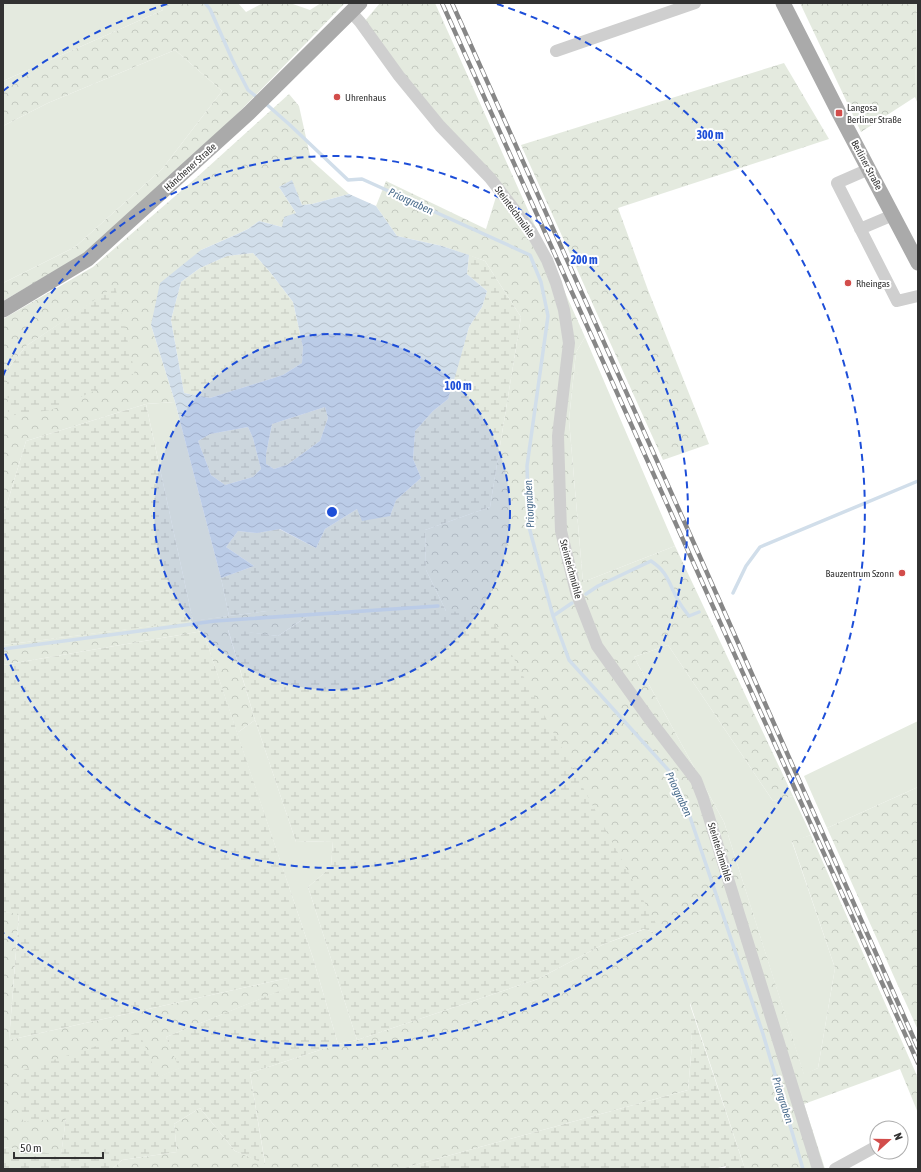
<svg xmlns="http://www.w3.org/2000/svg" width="921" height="1172" font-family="'Asap Condensed',sans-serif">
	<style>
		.green { fill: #e4eadf }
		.forest { fill: url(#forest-crowns); fill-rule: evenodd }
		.wetland { fill: url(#wetland-marsh) }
		.water { fill: url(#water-waves); fill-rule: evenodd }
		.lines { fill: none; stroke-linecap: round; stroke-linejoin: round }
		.stream { stroke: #d1deea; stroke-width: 3.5 }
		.minor { stroke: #cfcfcf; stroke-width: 12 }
		.major { stroke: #aaa; stroke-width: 15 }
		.rail-casing { stroke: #878787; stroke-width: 4.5 }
		.rail { stroke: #fff; stroke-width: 3; stroke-dasharray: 9; stroke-linecap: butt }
		.ring { fill: none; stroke: #1d4ed8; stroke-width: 2; stroke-dasharray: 7 5 }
		.poi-dot { fill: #d24d4b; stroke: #fff; stroke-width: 1.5 }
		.labels { text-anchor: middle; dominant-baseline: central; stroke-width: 4; stroke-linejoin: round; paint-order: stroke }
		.poi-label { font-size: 10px; fill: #323232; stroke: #fff; text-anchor: start }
		.street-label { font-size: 10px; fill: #323232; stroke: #fff }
		.water-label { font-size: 11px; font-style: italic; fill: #486b8c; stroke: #fff }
		.centre { fill: #1d4ed8; stroke: #fff; stroke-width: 2 }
		.ring-label { font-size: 12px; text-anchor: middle; font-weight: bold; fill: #1d4ed8; stroke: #fff; stroke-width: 4; stroke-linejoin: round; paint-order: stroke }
	</style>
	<defs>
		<pattern id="forest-crowns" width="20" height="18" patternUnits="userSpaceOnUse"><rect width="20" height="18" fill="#e4eadf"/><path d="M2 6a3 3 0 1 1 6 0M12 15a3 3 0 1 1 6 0" fill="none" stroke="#c4c9c0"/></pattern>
		<pattern id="wetland-marsh" width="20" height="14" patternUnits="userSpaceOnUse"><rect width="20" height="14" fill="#e4eadf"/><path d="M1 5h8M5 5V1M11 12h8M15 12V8" fill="none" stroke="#c4c9c0"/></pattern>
		<pattern id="water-waves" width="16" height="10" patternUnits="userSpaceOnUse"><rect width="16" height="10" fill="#d1deea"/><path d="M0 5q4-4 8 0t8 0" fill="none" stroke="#b4bfc9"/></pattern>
	</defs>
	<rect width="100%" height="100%" fill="#fff"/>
	<path class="green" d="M3 3H159L163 10 3 81Z
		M917 3H918V104L915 97Z
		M175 50 222 91 162 169 75 247 3 283V126L48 103Z
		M585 337 675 546 583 582 569 420 576 352Z
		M175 402 221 578 229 616 193 621 146 404Z
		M668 645 773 801 793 796 811 835 792 842 835 968 818 1068 804 1075 724 822 634 657Z
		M255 720 296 842 333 841 331 867 308 887 357 1040 338 1044 313 958 237 733Z
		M918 721V787L827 828 804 776Z"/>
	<path class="forest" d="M159 3H238L246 12 263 3H290L310 10 321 3H345L243 108 172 177 84 254 3 301V283L75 247 162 169 222 91 175 50 48 103 3 126V81L163 10Z
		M380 3H435L585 337 576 352 569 420 583 582 675 546 793 796 773 801 668 645 634 657 724 822 804 1074 818 1068 835 968 792 841 811 835 918 1078V1113L900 1069 804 1104 825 1169H745L690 1003 692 1044 688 1090 400 1169H112L122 1160 177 1152 174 1124 200 1108 235 1151 265 1163 250 1073 338 1044 357 1040 538 979 604 944 645 929 661 935 446 611 426 570 425 530 490 507 521 317 485 261 442 246 397 236 376 206 386 181 486 229 500 184 443 125 364 22Z
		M800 3H917L915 97 861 132Z
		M784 63 829 139 618 208 648 290 709 444 663 460 521 145Z
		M289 94 299 106 311 160 349 194 312 204 302 205 292 181 279 187 296 213 282 227 259 221 248 229 233 236 201 250 151 325 175 402 146 404 26 441 3 517V319L93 267 196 178ZM115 287 7 370 26 346Z
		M267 611H315L278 636 228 630 255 720 237 733 203 631 3 665V645Z
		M918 787V1030L827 828Z
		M3 912 19 913 9 1040 288 978 290 987 166 1037 180 1068 66 1118 61 1156 3 1147Z"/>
	<path class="wetland" d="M253 253 270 272 293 302 303 347 302 363 283 375 210 398 184 393 171 320 181 282 200 268 227 256Z
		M469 255 485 261 521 317 490 507 425 530 426 570 446 611 490 614 662 935 644 929 604 944 538 979 357 1040 308 887 331 867 333 841 296 842 255 720 228 629 278 636 314 612 267 611 229 616 221 578 254 566 226 547 238 531 257 533 279 529 316 548 325 529 357 509 390 516 396 500 421 478 413 459 415 431 433 411 448 399 469 327 482 307 487 291 467 274Z
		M115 286 135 373 51 410 8 416 7 370 26 346Z
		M146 404 193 621 3 645V517L26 441Z
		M325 407 328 418 320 441 287 465 274 469 266 464V454L272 424Z
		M248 427 253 438 261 469 253 477 225 485 211 475 198 441 210 434Z
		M203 631 313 958 338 1044 250 1073 265 1164 235 1151 200 1108 174 1124 177 1152 122 1160 112 1169H3V1147L61 1155 66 1118 23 1122 17 1072 139 1032 158 1077 179 1068 166 1037 289 987 288 978 9 1040 19 914 3 912V665Z
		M689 1002 745 1169H725L726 1166 714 1169H400L688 1090 692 1044Z"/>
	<path class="water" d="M292 180 302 205 312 204 349 194 376 206 397 236 442 246 469 255 467 274 487 291 482 307 469 327 457 370 448 399 433 411 415 431 413 459 421 478 396 500 390 516 362 521 357 509 325 529 316 548 280 529 257 533 238 531 226 547 254 566 221 578 175 402 151 325 160 283 201 250 233 236 248 229 259 221 282 227 284 217 296 213 279 187ZM253 253 270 272 293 302 303 347 302 363 283 375 210 398 184 393 171 320 181 282 200 268 227 256ZM325 407 328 418 320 441 287 465 274 469 266 464V454L272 424ZM248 427 253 438 261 469 253 477 225 485 211 475 198 441 210 434Z"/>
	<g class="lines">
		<path class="stream" d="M205 3 210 9 232 59 248 90 258 98
			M265 103 290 125 348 180 362 179 530 255 541 282 548 316 527 466 529 527 553 616 569 660 671 773 686 805 763 1034 803 1169
			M733 593 746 566 760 547 918 481
			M586 594 598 586 651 561C668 572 669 584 678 600 681 606 685 611 689 616L699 612
			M553 616 572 603
			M3 649 215 621 438 606"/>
		<path class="minor" d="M351 12 360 22 399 76 440 126 490 178 531 231 547 260 556 283 564 310 569 343 558 436 561 531 576 592 597 646 650 720 696 780 703 798 818 1169
			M556 51 695 3
			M869 169 837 183 897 301 918 296
			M860 229 893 215
			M835 1169 877 1146"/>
		<path class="major" d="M783 3 839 113 918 263
			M3 310 88 259 249 113 360 3"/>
		<g class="rail-casing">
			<path id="rail" d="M442 3 918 1063
				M452 3 692 539 918 1048"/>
		</g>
		<use href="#rail" class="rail"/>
	</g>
	<circle cx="332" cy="512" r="178" fill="#1d4ed8" fill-opacity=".12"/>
	<g class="ring">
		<circle cx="332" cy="512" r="178"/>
		<path d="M3 376A356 356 0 1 1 3 648"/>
		<path d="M3 91A534 534 0 0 1 167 4M497 4A534 534 0 1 1 3 933"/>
	</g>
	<g class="poi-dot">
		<circle cx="337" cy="97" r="4"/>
		<rect x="835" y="109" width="8" height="8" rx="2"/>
		<circle cx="848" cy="283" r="4"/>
		<circle cx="902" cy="573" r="4"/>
	</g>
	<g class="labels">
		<g class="poi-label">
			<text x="345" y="97">Uhrenhaus</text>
			<text x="847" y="107">Langosa<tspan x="847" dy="12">Berliner Straße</tspan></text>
			<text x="856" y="283">Rheingas</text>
			<text x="894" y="573" text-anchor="end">Bauzentrum Szonn</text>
		</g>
		<g class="street-label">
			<text transform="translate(867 165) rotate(62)">Berliner Straße</text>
			<text transform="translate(190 167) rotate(-42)">Hänchener Straße</text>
			<text transform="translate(515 212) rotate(54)">Steinteichmühle</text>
			<text transform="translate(571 569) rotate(75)">Steinteichmühle</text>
			<text transform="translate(720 852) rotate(73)">Steinteichmühle</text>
		</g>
		<g class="water-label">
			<text transform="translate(411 201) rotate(25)">Priorgraben</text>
			<text transform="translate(529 504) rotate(-93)">Priorgraben</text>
			<text transform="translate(679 794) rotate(65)">Priorgraben</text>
			<text transform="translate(783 1100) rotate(73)">Priorgraben</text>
		</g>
	</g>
	<circle cx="332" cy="512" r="6" class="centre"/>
	<g class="ring-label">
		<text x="710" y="139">300 m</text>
		<text x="584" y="264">200 m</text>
		<text x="458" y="390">100 m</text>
	</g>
	<rect width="921" height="1172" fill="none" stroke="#323232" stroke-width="8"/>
	<g transform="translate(889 1140) rotate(69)"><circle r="19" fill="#ffffff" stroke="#adadad"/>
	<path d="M0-3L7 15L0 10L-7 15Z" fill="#d24d4b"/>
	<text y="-6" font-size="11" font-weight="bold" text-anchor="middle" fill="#323232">N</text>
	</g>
	<path d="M14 1152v6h89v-6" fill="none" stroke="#323232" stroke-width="2"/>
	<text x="20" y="1152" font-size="12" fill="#323232" stroke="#ffffff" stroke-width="3" paint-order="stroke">50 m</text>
</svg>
